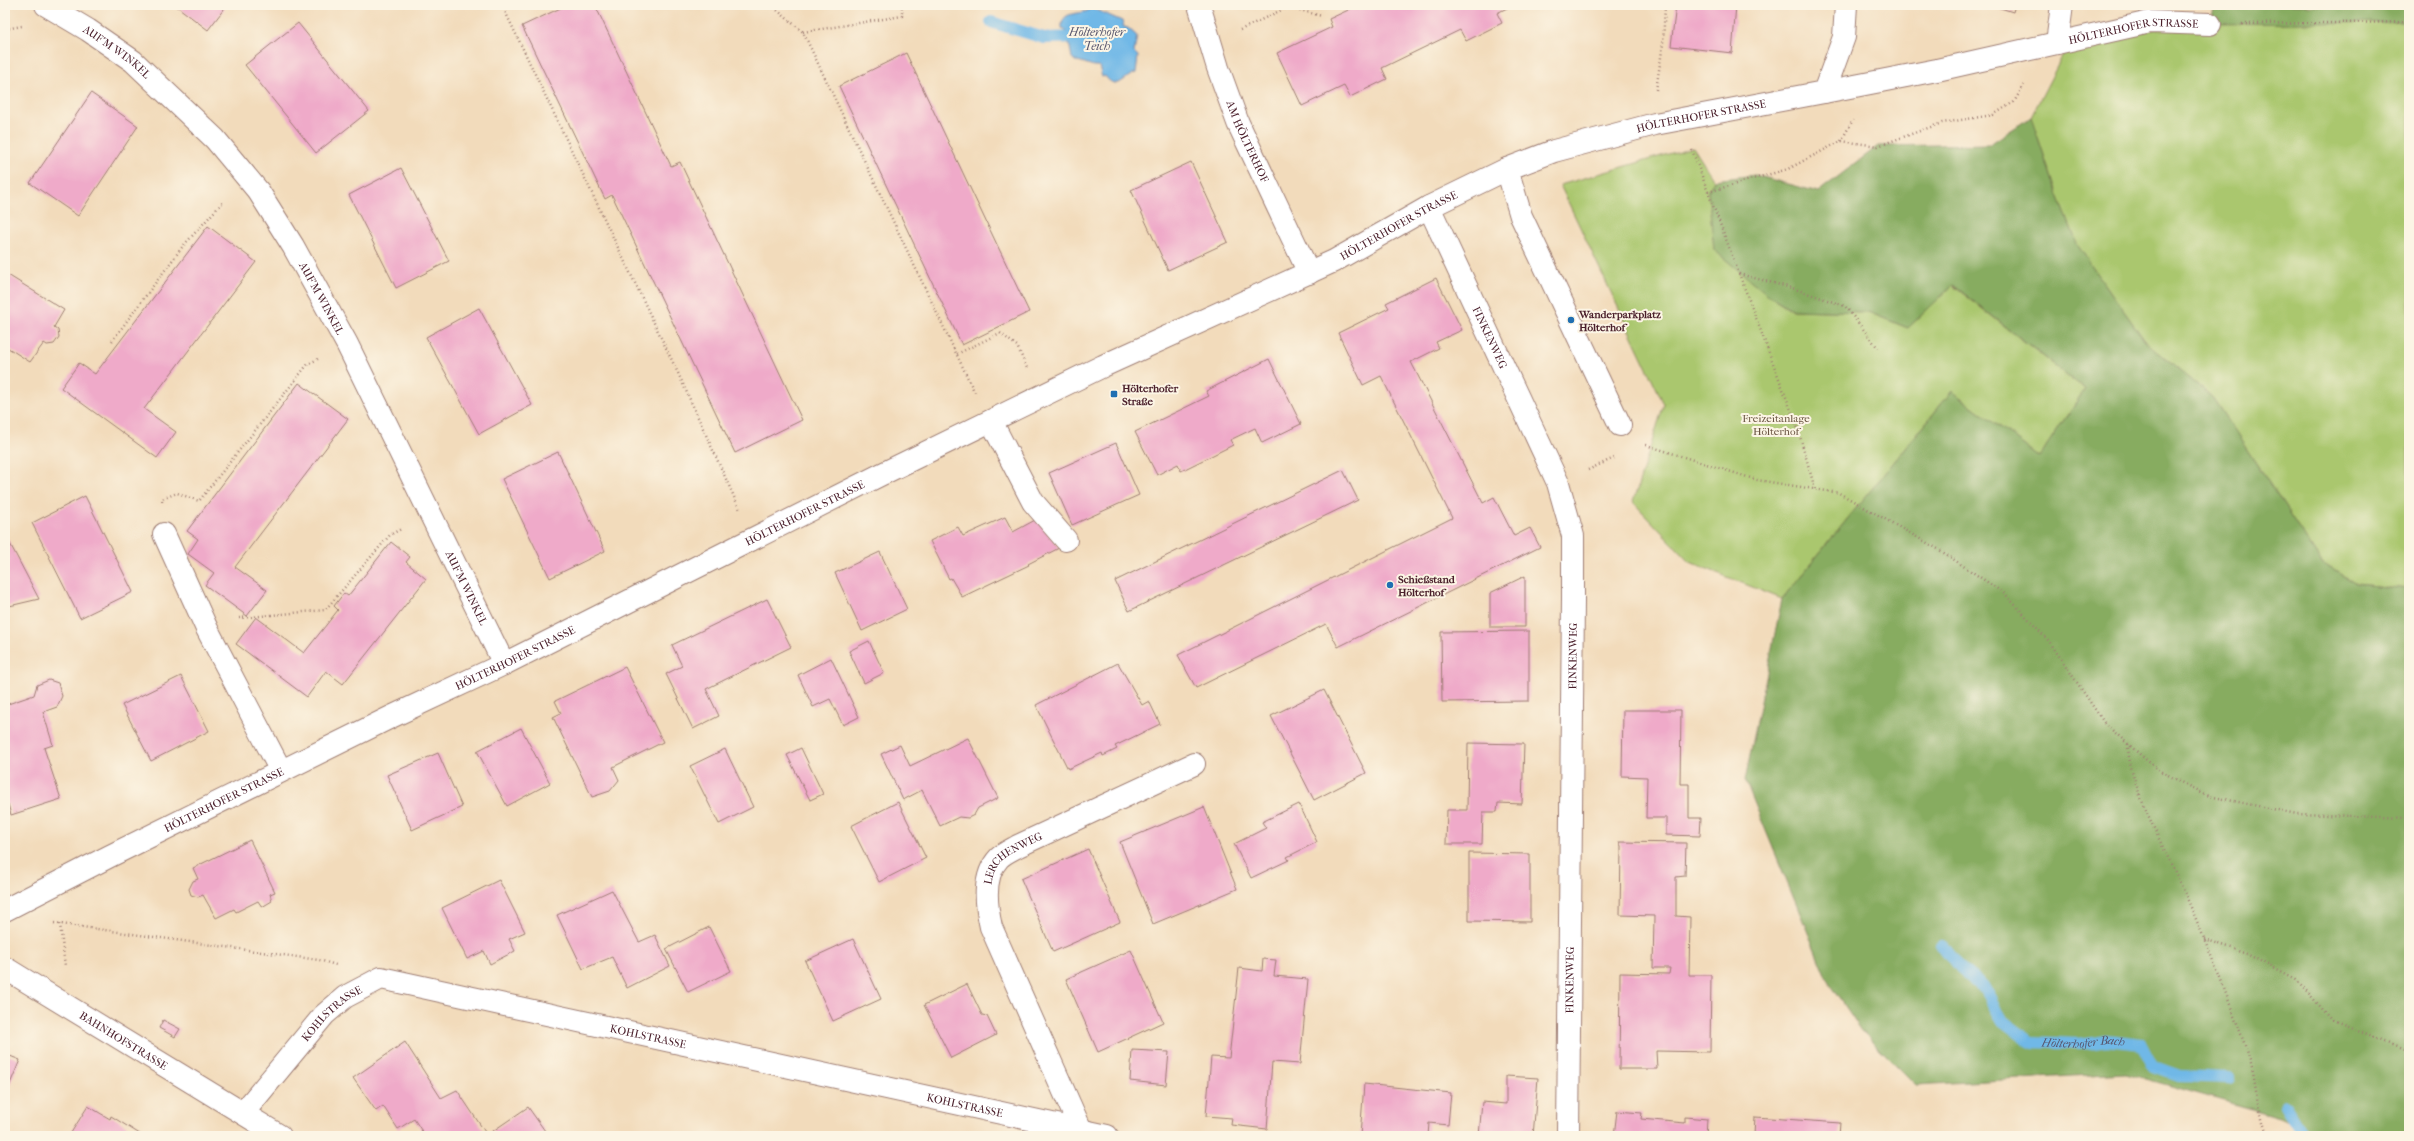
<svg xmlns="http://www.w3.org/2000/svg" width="2414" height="1141" font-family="'IM FELL French Canon',serif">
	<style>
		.green { fill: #aac76e; stroke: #7a734c }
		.forest { fill: #87ac61; stroke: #686646 }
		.water { fill: #70b8e7; stroke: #5d6c89 }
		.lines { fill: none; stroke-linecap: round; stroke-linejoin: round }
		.stream { stroke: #70b8e7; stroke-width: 12 }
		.building { fill: #efaac9 }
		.service-casing { stroke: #9e7d73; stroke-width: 24 }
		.minor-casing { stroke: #9e7d73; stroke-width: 24 }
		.path { stroke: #9e7d73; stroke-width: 2.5; stroke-dasharray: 1 3; stroke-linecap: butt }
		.service { stroke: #fff; stroke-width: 22 }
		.minor { stroke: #fff; stroke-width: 22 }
		.poi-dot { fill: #1f6fb2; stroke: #fcf5e5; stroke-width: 1.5 }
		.labels { text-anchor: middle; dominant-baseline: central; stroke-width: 4; stroke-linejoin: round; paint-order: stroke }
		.street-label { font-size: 11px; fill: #4a1f2b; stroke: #fcf5e5 }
		.poi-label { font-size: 11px; font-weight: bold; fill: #4a1f2b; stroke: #fcf5e5; text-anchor: start }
		.park-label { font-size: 11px; fill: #67513f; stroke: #fcf5e5 }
		.water-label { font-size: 12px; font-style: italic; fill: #57556d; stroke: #fcf5e5 }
	</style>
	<rect width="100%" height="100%" fill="#fcf5e5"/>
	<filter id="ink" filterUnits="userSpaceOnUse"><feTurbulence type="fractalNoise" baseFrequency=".025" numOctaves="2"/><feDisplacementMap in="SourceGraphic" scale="8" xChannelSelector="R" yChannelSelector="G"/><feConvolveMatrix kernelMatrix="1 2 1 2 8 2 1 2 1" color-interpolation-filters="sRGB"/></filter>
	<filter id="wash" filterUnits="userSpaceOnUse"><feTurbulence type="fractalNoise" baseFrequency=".012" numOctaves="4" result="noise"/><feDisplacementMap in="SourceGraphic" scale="16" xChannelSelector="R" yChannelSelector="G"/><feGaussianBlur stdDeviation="0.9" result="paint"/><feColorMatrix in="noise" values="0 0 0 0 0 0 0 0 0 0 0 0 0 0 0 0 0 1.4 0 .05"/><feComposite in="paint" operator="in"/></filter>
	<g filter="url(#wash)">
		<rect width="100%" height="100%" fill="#f2dbbb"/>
		<path class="green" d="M2409 16V589L2356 584 2322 563 2212 397 2145 341 2078 246 2054 185 2031 117 2064 53 2103 38 2206 21Z
			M1693 147 1714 180 1708 192 1767 294 1792 310 1868 312 1908 328 1952 285 2085 389 2039 457 1952 391 1782 599 1690 562 1633 502 1664 404 1560 185Z"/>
		<path class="forest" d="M2215 5H2409V22L2210 24Z
			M2031 117 2054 185 2078 246 2145 341 2212 397 2322 563 2356 584 2409 589V1136H2321L2280 1117 2125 1073 1916 1085 1862 1031 1827 979 1745 780 1782 599 1952 391 2039 457 2085 389 1953 285 1908 328 1868 312 1793 310 1767 294 1714 250 1708 192 1714 180 1755 175 1818 192 1878 146 1990 144Z"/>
		<path class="water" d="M1092 8 1122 21 1124 27 1128 28 1137 36 1134 52 1138 56 1136 73C1125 75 1118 93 1105 76L1102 77 1099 66C1090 67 1084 61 1075 61L1072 58 1067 32 1062 28C1061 8 1082 17 1092 8Z"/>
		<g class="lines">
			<g class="stream">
				<path d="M991 22 1044 38 1083 37"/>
				<path id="s1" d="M1942 945 1960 968 1983 987 2003 1021 2031 1042 2079 1044 2107 1040 2142 1044 2154 1067 2179 1076 2229 1078"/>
				<path d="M2285 1106 2304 1136"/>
			</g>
		</g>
		<g id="blocks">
			<path class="building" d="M175 5H227L208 30Z
				M567 5H595L671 166 680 162 802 420 735 453 612 195 605 199 522 26Z
				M1359 5H1513L1497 13 1502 23 1466 41 1460 30 1382 68 1387 79 1350 97 1344 86 1302 106 1277 53 1332 27 1329 19Z
				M1676 5H1736L1732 53 1671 46Z
				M1991 5H2015L2013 12Z
				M298 23 369 111 316 153 245 65Z
				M906 53 1029 312 962 345 839 86Z
				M91 93 138 126 78 216 30 183Z
				M1191 162 1228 242 1168 270 1131 190Z
				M401 168 449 261 396 288 349 195Z
				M208 226 256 262 144 409 176 432 157 458 61 388 79 363 95 374Z
				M8 275 64 310 54 327 58 330 59 337 54 344 47 345 44 343 30 362 5 346V280Z
				M1436 278 1462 330 1436 342 1439 348 1411 362 1483 503 1494 497 1514 536 1530 528 1540 547 1338 647 1326 624 1196 688 1178 655 1452 518 1381 376 1363 385 1338 333 1389 308 1386 303Z
				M479 308 532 405 479 434 426 337Z
				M1269 359 1301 424 1262 443 1255 428 1230 440 1233 445 1181 471 1178 464 1157 475 1135 432 1209 396 1206 391Z
				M299 383 348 419 235 567 267 590 247 616 205 585 214 573 188 554 198 539 187 531Z
				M1116 443 1139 495 1072 525 1049 473Z
				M558 452 605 551 550 578 502 479Z
				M1343 470 1358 500 1129 611 1115 581Z
				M85 496 133 592 80 618 32 523Z
				M1005 517 1013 532 1037 519 1059 548 1028 564 1029 565 962 597 951 578 949 579 930 541 958 527 963 536Z
				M5 534 39 599 5 607Z
				M391 542 410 557 406 562 426 579 343 684 326 671 307 697 236 644 256 617 304 653 338 610 334 606 344 593 348 596Z
				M880 552 907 609 862 631 835 573Z
				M1525 576V627H1490V593Z
				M767 599 791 647 706 689 719 716 693 729 666 674 682 666 672 645Z
				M1529 631V701L1442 702 1441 632Z
				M869 641 884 673 864 683 849 651Z
				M831 658 859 717 843 725 830 699 813 707 798 675Z
				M1118 663 1142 705 1149 701 1160 724 1115 746 1117 749 1103 756 1102 753 1068 769 1036 705Z
				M625 667 663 742 613 767 619 780 610 791 592 797 553 717 561 713 555 701Z
				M181 676 209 731 151 761 122 705Z
				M49 680 58 683 62 696 57 707 43 712 53 745 44 748 61 799 11 815 8 804 5 805V705L34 695 37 685Z
				M1324 690 1366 773 1314 800 1271 716Z
				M1623 710H1681L1680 784H1689V818H1701L1700 836 1666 835V818H1646L1647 777 1622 776Z
				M521 728 550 783 507 806 477 751Z
				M968 738 998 798 978 808 974 815 968 818 959 817 940 826 922 790 903 800 881 754 900 745 910 766Z
				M1468 743 1524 744 1522 804 1498 803 1497 812H1483L1482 844H1446L1447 810H1467Z
				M801 748 823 794 810 800 787 755Z
				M725 749 753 807 719 824 690 766Z
				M438 753 462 807 412 830 387 775Z
				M898 802 926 858 879 882 851 826Z
				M1299 804 1317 842 1287 857 1289 860 1251 878 1234 844 1266 828 1262 822Z
				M1204 807 1237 889 1153 924 1120 842Z
				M250 840 275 892 270 894 272 901 262 907 258 901 236 912 234 909 216 918 203 895 198 897 191 895 189 889 193 881 198 879 193 868Z
				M1619 842 1686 843 1685 876 1676 877V916L1690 917 1689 975H1711L1710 1052 1656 1051 1657 1069H1619L1620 973 1669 974 1670 968H1653L1654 916 1620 915 1621 846Z
				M1088 849 1120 922 1053 952 1021 879Z
				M1469 853 1530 854V922L1469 921Z
				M499 880 525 932 509 939 515 951 490 964 484 951 467 959 442 908Z
				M612 890 639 942 655 935 670 966 627 988 612 957 583 969 557 915Z
				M709 927 731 971 688 992 666 949Z
				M853 939 881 999 833 1021 805 961Z
				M1131 950 1163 1022 1098 1052 1066 979Z
				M1263 959 1276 960 1274 976 1308 979 1300 1064 1272 1062 1267 1129 1231 1125 1232 1118 1206 1116 1211 1057 1229 1058 1239 968 1262 971Z
				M967 984 982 1015 987 1016 996 1035 951 1058 924 1005Z
				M163 1020 180 1029 175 1037 159 1028Z
				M405 1042 441 1098 457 1090 487 1135 528 1107 545 1131 538 1136H425L414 1119 398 1129 383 1106 376 1111 353 1078Z
				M1132 1050 1169 1052 1166 1085 1130 1081Z
				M5 1054 20 1060 5 1096Z
				M1506 1076 1538 1078 1533 1136H1479L1482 1102 1506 1104Z
				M1364 1084 1451 1093 1448 1125 1429 1123 1428 1136H1360Z
				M88 1106 110 1119 111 1116 143 1136H69Z
				M1617 1111 1642 1113 1641 1119 1685 1123V1117L1707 1119 1706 1136H1614Z
				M1755 1117 1840 1123 1839 1136H1754Z"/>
		</g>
	</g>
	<g filter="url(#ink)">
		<use href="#blocks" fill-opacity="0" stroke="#9e7d73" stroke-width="1"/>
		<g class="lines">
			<g class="service-casing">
				<g id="service">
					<path d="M2057 43 2062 5"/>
					<path id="s2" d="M1824 92 1937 70 2150 22 2210 24"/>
					<path d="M1507 169 1521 216 1620 425"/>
					<path id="s3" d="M1429 207 1558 483 1573 536V599"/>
					<path d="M991 421 1033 502 1066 540"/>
					<path d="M164 534 207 629 281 771"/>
				</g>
			</g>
			<g class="minor-casing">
				<g id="minor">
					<path id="s4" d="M46 5 88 30 133 61 215 139 259 192 293 246 347 344 504 664"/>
					<path id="s5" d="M1199 5 1218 68 1238 123 1309 273"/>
					<path id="s6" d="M5 910 110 856 391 717 504 664 880 475 1103 366 1334 261 1429 207 1507 169 1554 151 1655 124 1824 92 1844 37 1846 5"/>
					<path id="s7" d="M5 968 280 1136"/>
					<path id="s8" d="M243 1113 324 1015 345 997 381 978 1107 1136"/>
					<path id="s9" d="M1081 1130 991 927C986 905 982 876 999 858 1004 853 1013 849 1018 846L1194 764"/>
					<path id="s10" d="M1568 1136 1573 599"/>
				</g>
			</g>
			<path class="path" d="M502 5 678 373 740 510
				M771 5 803 32 975 393
				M1288 7 1322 16
				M2242 24 2409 22
				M5 29 22 26
				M1240 30 1292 5
				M803 32 902 16V5
				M1656 90 1663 44 1665 5
				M1841 141 1853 120
				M1692 150 1797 426 1815 489
				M1708 192 1788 169 1841 141 1878 146 1942 123 1993 115 2014 102 2024 85
				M1739 274 1792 288 1845 306 1878 348
				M112 341 183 246 224 201
				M957 354 1000 333 1017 346 1027 368
				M1646 445 1757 480 1839 493 1938 549 2005 594 2049 641 2105 724 2158 770 2209 796 2297 814 2409 818
				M1588 470 1614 458
				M162 502V499L177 493 199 501 308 364 318 359
				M239 618 325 610 390 535 401 529
				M2128 744C2128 786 2169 856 2186 896 2201 930 2215 965 2228 999 2236 1021 2245 1043 2251 1065 2257 1089 2257 1113 2266 1136
				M54 923 319 960 336 965
				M60 924 65 966
				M2204 939 2247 953 2296 979 2333 1021 2409 1052"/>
			<use href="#service" class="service"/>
			<use href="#minor" class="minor"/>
		</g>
	</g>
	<g class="poi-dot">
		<circle cx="1571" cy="320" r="4"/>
		<rect x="1110" y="390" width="8" height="8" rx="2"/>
		<circle cx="1390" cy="585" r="4"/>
	</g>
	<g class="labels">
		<g class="street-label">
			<text stroke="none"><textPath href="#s2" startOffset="316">HÖLTERHOFER STRASSE</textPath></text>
			<text stroke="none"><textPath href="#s4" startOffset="85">AUF'M WINKEL</textPath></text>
			<text stroke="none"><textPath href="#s6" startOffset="1877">HÖLTERHOFER STRASSE</textPath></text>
			<text stroke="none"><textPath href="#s5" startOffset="145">AM HÖLTERHOF</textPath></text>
			<text stroke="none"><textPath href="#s6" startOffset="1553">HÖLTERHOFER STRASSE</textPath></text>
			<text stroke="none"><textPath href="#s4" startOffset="409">AUF'M WINKEL</textPath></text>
			<text stroke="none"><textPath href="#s3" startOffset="144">FINKENWEG</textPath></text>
			<text stroke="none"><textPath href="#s6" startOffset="893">HÖLTERHOFER STRASSE</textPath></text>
			<text stroke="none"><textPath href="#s4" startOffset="733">AUF'M WINKEL</textPath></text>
			<text stroke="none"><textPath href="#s10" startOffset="480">FINKENWEG</textPath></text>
			<text stroke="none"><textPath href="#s6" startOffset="569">HÖLTERHOFER STRASSE</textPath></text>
			<text stroke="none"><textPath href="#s6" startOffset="245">HÖLTERHOFER STRASSE</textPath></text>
			<text stroke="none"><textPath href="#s9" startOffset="304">LERCHENWEG</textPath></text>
			<text stroke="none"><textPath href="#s10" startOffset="156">FINKENWEG</textPath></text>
			<text stroke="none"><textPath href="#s8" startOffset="134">KOHLSTRASSE</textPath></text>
			<text stroke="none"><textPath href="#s8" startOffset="469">KOHLSTRASSE</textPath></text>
			<text stroke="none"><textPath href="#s7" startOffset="139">BAHNHOFSTRASSE</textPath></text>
			<text stroke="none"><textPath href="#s8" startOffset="793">KOHLSTRASSE</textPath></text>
		</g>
		<g class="poi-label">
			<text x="1579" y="314">Wanderparkplatz<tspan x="1579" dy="13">Hölterhof</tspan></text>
			<text x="1122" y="388">Hölterhofer<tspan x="1122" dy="13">Straße</tspan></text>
			<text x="1398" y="579">Schießstand<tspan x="1398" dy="13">Hölterhof</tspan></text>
		</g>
		<g class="park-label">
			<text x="1776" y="418">Freizeitanlage<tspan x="1776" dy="13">Hölterhof</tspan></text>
		</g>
		<g class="water-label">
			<text x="1097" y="32">Hölterhofer<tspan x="1097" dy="14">Teich</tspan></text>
			<text stroke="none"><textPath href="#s1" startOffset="186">Hölterhofer Bach</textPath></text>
		</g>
	</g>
	<rect width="2414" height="1141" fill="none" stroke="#fcf5e5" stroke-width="20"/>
</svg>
